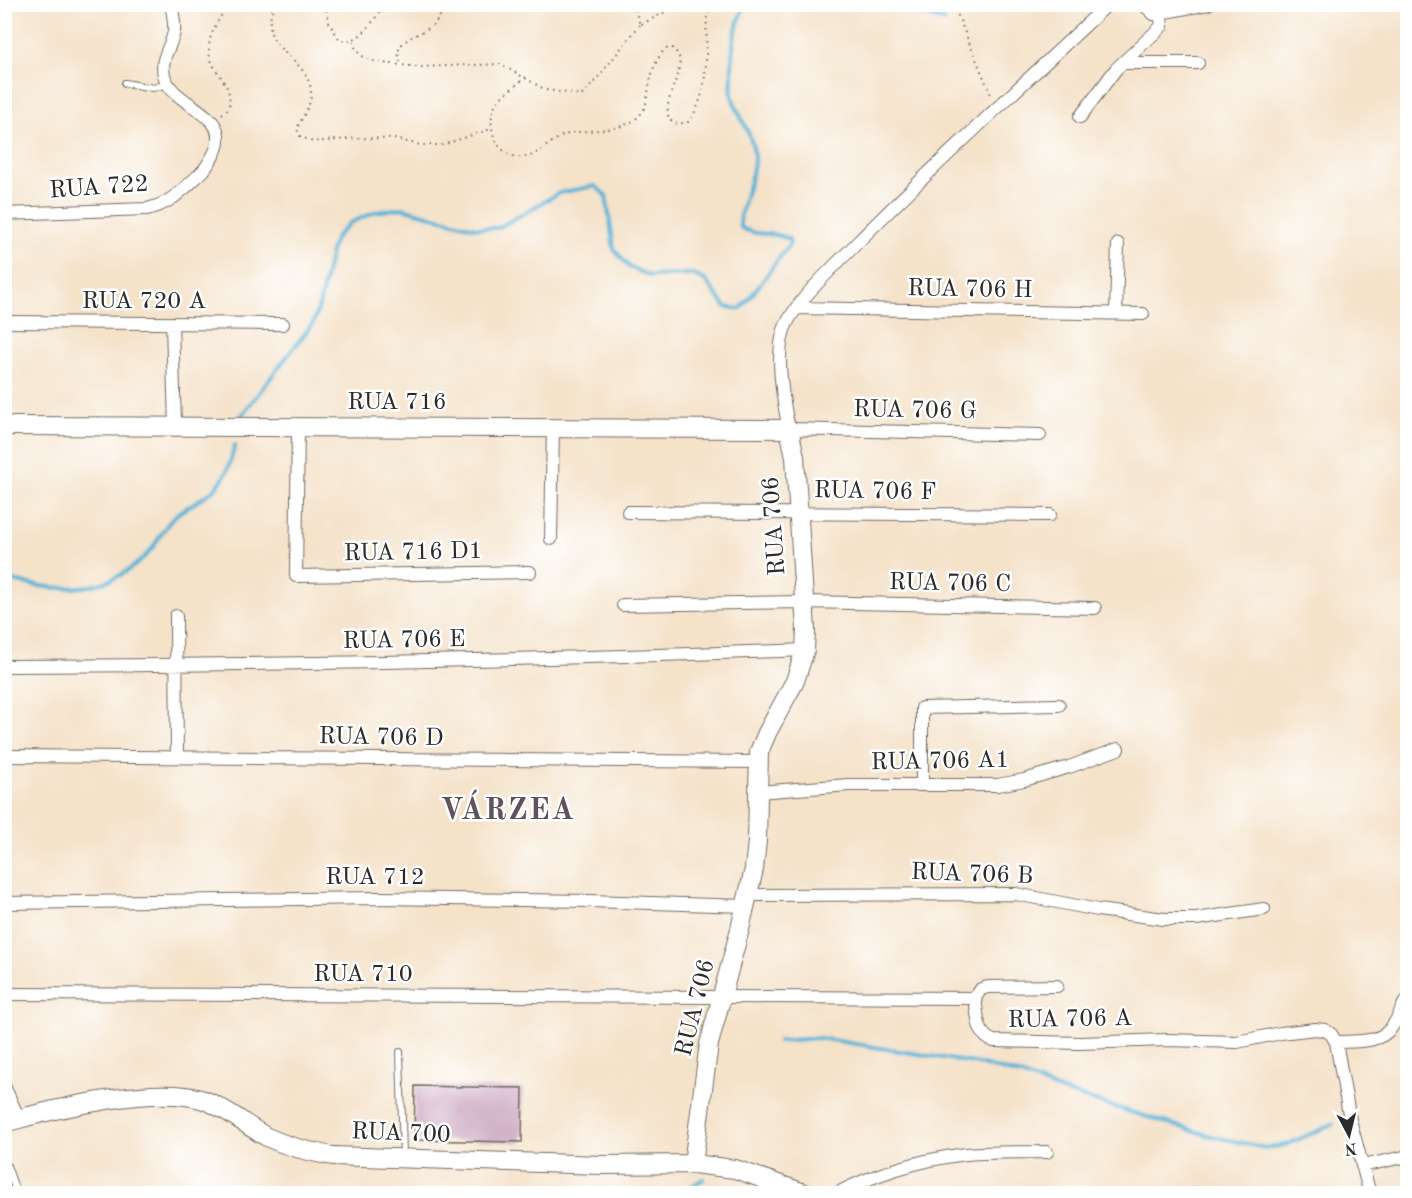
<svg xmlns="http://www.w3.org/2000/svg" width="1412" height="1198" font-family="'Old Standard TT',serif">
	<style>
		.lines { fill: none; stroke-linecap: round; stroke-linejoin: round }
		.stream { stroke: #59b2d6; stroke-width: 4 }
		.building { fill: #c49cba }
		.lane-casing { stroke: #716b62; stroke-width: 8 }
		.street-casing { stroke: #716b62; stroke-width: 14 }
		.secondary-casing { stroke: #716b62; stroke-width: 20 }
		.path { stroke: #716b62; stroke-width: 2; stroke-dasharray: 1.5 4.5; stroke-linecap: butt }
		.lane { stroke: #fff; stroke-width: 6 }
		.street { stroke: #fff; stroke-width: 12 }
		.secondary { stroke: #fff; stroke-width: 18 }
		.labels { text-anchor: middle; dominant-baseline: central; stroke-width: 5; stroke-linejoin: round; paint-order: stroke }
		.street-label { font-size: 24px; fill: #2b2b2b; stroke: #fff }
		.district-label { font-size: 30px; font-weight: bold; letter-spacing: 1.5px; fill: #61535d; stroke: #fff }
	</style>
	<rect width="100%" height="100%" fill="#fff"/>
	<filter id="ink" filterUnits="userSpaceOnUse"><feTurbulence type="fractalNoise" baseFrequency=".0167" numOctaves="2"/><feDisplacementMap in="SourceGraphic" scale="12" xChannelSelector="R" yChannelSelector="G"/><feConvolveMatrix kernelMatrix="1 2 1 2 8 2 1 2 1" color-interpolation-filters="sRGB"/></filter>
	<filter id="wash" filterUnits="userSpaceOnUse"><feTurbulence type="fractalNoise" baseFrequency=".008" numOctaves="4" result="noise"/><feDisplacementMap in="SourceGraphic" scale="24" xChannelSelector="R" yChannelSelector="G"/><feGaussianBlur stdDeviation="1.35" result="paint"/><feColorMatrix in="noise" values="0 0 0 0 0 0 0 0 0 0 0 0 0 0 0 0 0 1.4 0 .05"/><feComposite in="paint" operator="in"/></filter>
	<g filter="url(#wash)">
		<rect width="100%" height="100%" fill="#f4e2c9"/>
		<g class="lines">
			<path class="stream" d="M895 4 900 8 945 21
				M962 14 975 4
				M241 416 313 323 319 306 332 247 336 237 350 223 375 212 402 208 476 228H498L559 193 595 186 606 195 614 249 629 267 650 276 692 274 705 280 726 307 740 309C759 289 772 265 790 244L789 239C771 230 757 238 740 227 739 202 755 180 754 155 753 135 739 117 733 99 730 92 732 83 732 76 732 46 733 32 745 4
				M4 579C57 592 109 597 149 552 159 541 164 525 176 515 191 503 216 494 225 475 230 466 232 455 235 445
				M779 1041 819 1038 974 1063 1021 1075 1062 1091 1207 1135 1265 1148 1286 1145 1333 1124
				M679 1194 703 1179"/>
		</g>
		<g id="blocks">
			<path class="building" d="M415 1086 523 1088 522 1142 414 1140Z"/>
		</g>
	</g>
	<g filter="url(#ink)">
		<use href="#blocks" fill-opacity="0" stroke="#716b62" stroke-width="1.5"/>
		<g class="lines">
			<g class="lane-casing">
				<path id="lane" d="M125 83 153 88 168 84
					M400 1052 403 1155
					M4 1157 17 1194"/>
			</g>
			<g class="street-casing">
				<path id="street" d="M1143 4 1154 14 1208 4
					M1123 63H1198
					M1080 117 1116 69 1162 26 1160 13
					M4 214 147 209C170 204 183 190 200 174 207 168 211 160 215 152 233 111 172 108 164 75 160 58 171 47 174 32 175 22 173 14 171 4
					M796 308 1143 314
					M1116 313 1118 244
					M4 322 283 324
					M172 323 175 427
					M298 427 296 576 530 572
					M1040 435 789 429C783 401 775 357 784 330 794 302 836 265 857 243 938 161 1024 84 1108 4
					M628 512 1050 515
					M551 539 553 428
					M623 605 804 602 1095 608
					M176 616 177 757
					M4 666C271 665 538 660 805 650
					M4 756 758 762
					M922 785V708L1059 705
					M758 792 849 785H998L1024 780 1069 767 1118 749
					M748 895 1016 894 1098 910 1164 919H1196L1264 909
					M4 903 377 898 590 901 745 906
					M4 994 975 998C978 1015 976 1036 994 1041L1080 1043 1167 1040 1237 1042 1281 1033 1315 1029 1325 1030 1331 1034 1336 1042 1350 1120 1370 1194
					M975 998 981 989 988 987 1057 986
					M1336 1042C1354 1041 1379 1044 1391 1028 1397 1021 1401 1010 1405 1002L1408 1001
					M4 1086 19 1119
					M1362 1166 1408 1156
					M836 1194C871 1175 920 1160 959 1155 988 1151 1018 1153 1047 1152"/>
			</g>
			<g class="secondary-casing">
				<path id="secondary" d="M4 426 789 429 795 457 806 630 805 650 795 681 767 733 759 752 757 841 754 869 740 929 709 1044 693 1164
					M4 1123C53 1109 157 1084 204 1100 227 1108 246 1126 267 1137 288 1147 310 1152 333 1156L602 1165 693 1164 735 1169 807 1194"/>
			</g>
			<path class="path" d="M275 4C252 53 312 54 311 95 311 105 301 119 297 129L300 136 313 142 359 138 394 139 421 145H442L491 129
				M325 4 329 23 340 40C361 45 374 19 385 4
				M444 4C442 10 440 18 436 22 423 37 387 38 402 65L418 67 500 64 546 90 582 95C603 74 620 48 640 25
				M637 4 635 9 640 25 681 4
				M953 4 991 95
				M353 41C357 63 383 63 402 65
				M526 77C518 84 499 97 495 105 484 130 500 164 530 156 538 154 553 139 565 135 589 127 619 135 639 116 648 107 647 93 650 82 652 70 657 58 665 49L674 48C674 49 679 56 679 57 683 76 662 100 669 119L677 124 688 122C711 95 705 49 707 15L712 4
				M222 114 229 108C234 79 208 73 209 47 209 33 221 17 228 4"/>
			<use href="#lane" class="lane"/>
			<use href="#street" class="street"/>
			<use href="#secondary" class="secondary"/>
		</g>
	</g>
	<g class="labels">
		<g class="street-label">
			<text transform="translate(99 188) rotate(-4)">RUA 722</text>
			<text transform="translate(970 290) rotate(1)">RUA 706 H</text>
			<text x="144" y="302">RUA 720 A</text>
			<text x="397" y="403">RUA 716</text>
			<text transform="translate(915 411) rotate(1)">RUA 706 G</text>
			<text transform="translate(875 492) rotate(1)">RUA 706 F</text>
			<text transform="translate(775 526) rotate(-94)">RUA 706</text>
			<text transform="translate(413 553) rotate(-1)">RUA 716 D1</text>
			<text transform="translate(950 584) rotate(1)">RUA 706 C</text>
			<text transform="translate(404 641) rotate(-1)">RUA 706 E</text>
			<text transform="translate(381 738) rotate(1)">RUA 706 D</text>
			<text transform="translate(940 762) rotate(-1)">RUA 706 A1</text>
			<text transform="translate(972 875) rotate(2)">RUA 706 B</text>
			<text x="375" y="878">RUA 712</text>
			<text x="363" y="975">RUA 710</text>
			<text transform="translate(696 1008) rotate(-76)">RUA 706</text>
			<text transform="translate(1070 1020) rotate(-1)">RUA 706 A</text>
			<text transform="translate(401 1134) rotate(2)">RUA 700</text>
		</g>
		<g class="district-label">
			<text x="508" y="811">VÁRZEA</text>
		</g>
	</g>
	<rect width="1412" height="1198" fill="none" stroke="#fff" stroke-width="24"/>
	<g transform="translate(1349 1135) rotate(173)" stroke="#ffffff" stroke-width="4.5" paint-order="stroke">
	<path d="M0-4.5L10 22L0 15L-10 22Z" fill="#2b2b2b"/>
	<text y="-9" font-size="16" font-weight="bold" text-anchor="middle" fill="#2b2b2b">N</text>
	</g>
</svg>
